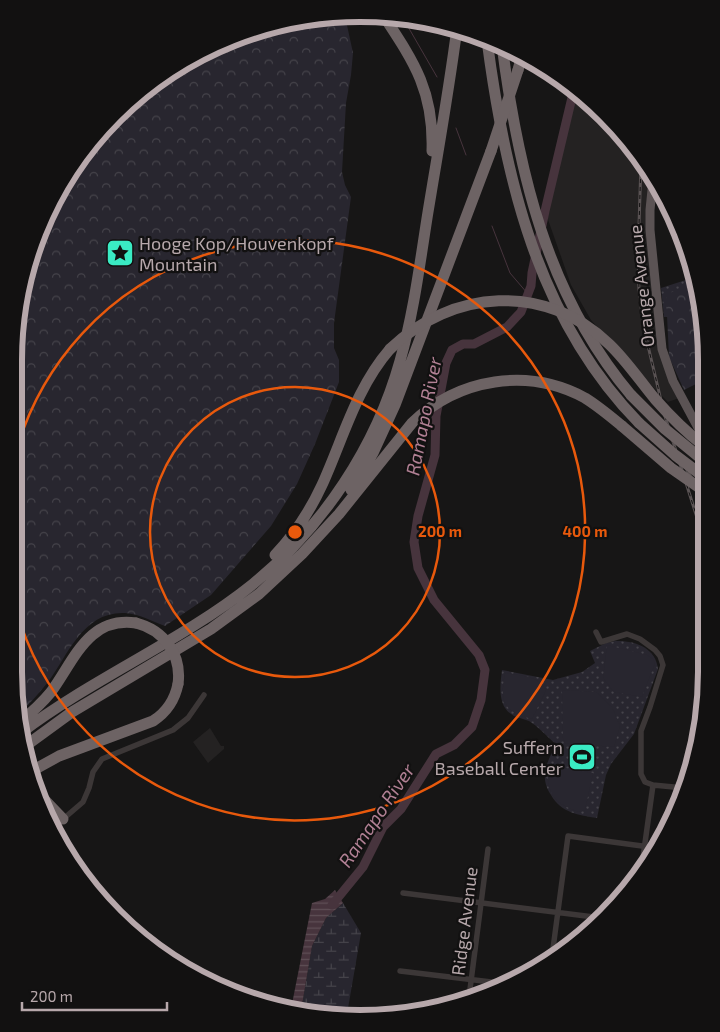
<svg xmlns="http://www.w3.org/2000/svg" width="720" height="1032" font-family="'Exo 2',sans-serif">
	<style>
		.built { fill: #242222 }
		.grass { fill: url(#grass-dots) }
		.forest { fill: url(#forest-crowns) }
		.wetland { fill: url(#wetland-marsh) }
		.garden { fill: #28262f }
		.water { fill: url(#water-rules) }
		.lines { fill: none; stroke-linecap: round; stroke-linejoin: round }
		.stream { stroke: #47343d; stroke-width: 1 }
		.river { stroke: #47343d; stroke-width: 9 }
		.street { stroke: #3c3737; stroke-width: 5.5 }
		.primary { stroke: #5b5354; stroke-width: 9 }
		.highway { stroke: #6d6364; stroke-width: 11 }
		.rail-casing { stroke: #595253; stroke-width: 3 }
		.rail { stroke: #121111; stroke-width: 1; stroke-dasharray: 4; stroke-linecap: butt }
		.highway-bridge { stroke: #6d6364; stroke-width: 11 }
		.ring { fill: none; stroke: #e8590c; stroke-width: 2.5 }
		.labels { text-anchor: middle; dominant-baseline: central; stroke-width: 4.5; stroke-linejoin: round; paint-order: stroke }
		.poi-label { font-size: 18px; fill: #b7a8ab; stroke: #121111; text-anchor: start }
		.street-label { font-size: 18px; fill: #b7a8ab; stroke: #121111 }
		.water-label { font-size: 19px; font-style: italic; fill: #b18094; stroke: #121111 }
		.rim { fill: none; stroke: #b7a8ab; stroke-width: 6 }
		.centre { fill: #e8590c; stroke: #121111; stroke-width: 2.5 }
		.ring-label { font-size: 15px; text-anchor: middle; font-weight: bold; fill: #e8590c; stroke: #121111; stroke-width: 4.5; stroke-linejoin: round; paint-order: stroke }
	</style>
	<defs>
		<pattern id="grass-dots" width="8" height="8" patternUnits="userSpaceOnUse" patternTransform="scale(1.25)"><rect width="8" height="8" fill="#28262f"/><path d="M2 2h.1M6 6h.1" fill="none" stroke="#45434a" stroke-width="1.8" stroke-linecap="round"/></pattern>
		<pattern id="forest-crowns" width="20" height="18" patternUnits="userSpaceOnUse" patternTransform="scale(1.25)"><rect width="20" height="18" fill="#28262f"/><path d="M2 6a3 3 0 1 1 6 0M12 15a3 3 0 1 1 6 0" fill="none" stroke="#45434a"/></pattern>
		<pattern id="wetland-marsh" width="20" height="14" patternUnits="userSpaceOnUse" patternTransform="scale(1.25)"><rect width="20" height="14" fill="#28262f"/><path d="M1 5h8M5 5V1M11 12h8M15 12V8" fill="none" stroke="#45434a"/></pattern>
		<pattern id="water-rules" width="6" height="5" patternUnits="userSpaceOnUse" patternTransform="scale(1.25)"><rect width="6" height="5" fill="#47343d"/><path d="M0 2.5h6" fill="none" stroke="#5f4f56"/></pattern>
	</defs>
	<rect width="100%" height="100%" fill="#171616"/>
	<path class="built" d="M574 89 620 131 653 180 651 191 660 332 682 397 668 402 633 367 591 320 571 285 545 211Z
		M210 728 221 746H224V749L208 763 193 742Z"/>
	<path class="grass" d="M692 278 703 315 664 317 661 288Z
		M615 641C635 640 656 648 658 669L634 734 611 764 606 775 597 818C579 815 561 813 551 795 547 789 544 781 545 773 546 763 552 753 556 744 547 737 538 726 529 721 524 719 519 718 514 716 497 707 500 686 502 670L553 680 582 672 595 663 590 651 606 643Z"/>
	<path class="forest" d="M345 16 353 53 351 75 346 103 342 172 345 185 351 197 334 323V348L339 360V382L315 444 297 484 271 526 211 595 165 626C151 621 140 614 125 613 83 611 68 655 48 682 39 693 30 704 19 713L14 672 20 292 60 187 131 100 187 60 248 32 315 17Z
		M694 285 703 315 704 380 684 390 669 357 666 294Z"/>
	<path class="wetland" d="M343 903 361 933 347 1014 315 1015 301 1011 312 946 326 918Z"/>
	<path class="garden" d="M607 645 647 655 653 659 655 663 642 697 614 692 603 678Z
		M505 673C520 676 538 675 546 690L532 719C502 711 500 701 505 673Z
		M562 690 596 692 612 707 620 726 614 747 565 743 563 738Z
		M548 765 593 773 585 810 579 812C553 803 546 793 548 765Z"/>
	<path class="water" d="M335 890 343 903 326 918 312 946 301 1011 291 1009 312 903 325 899Z"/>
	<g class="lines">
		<path class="stream" d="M403 18 437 77
			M456 128 466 155
			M492 226 510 273 528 294"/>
		<path class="river" d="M332 905 363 867 383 827 401 809 436 754 454 745 472 727 481 700 485 670 479 655 434 600 418 568 414 542 418 516 435 455 436 416 446 363 452 350 463 344H474L507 327 521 312 531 286 532 273 545 211 574 89"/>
		<path class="street" d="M596 632 601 642 627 634 640 639 655 650 660 656 663 665 650 707 641 731V774L645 782 653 785 684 788
			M55 826 83 802 89 788 93 772 102 759 173 730 188 718 204 695
			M641 872 653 785
			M403 893 602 918
			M552 956 568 836 657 848
			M400 971 508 984
			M469 997 488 849"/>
		<path class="primary" d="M653 180 650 210V230L662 349 673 381 704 439"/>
		<path class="highway" d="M383 15C414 62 434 91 432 151
			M487 40C505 178 538 320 639 423
			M502 45C518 170 547 296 631 395
			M518 70 522 55
			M351 490 373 453 395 405 491 151
			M275 555C294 535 310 511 322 485 343 439 356 388 390 349
			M20 722C31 713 42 703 51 692 74 661 88 616 136 623
			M22 732C95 677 182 641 253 584 323 527 376 447 400 361 414 312 420 262 428 212 438 151 449 90 457 28
			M24 747 72 712 211 629 259 594 302 554 339 514 412 423C459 378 528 367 585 398 598 406 610 416 622 426
			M30 772 59 756 153 721C167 712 175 699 178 684
			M40 795 63 819"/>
		<g class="rail-casing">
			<path id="rail" d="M641 163 638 256 639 291 644 329 664 413 705 543
				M686 468 704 502"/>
		</g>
		<use href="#rail" class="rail"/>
		<path class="highway-bridge" d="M491 151 518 70
			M390 349C452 289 545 282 609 344 626 360 640 381 655 399 670 416 686 432 704 446
			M631 395 665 429 704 461
			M639 423 675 455 704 477
			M622 426 671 468 704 491
			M136 623C164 630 182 655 178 684"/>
	</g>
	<g class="ring">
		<circle cx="295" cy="532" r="145"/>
		<path d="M18 445A290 290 0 1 1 16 609"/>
	</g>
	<defs>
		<g id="sight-square" transform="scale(1.4375)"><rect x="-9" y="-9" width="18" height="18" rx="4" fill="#3aebc4" stroke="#121111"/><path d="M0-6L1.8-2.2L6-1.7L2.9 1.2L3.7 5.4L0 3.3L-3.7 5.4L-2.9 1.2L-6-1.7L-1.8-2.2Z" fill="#111"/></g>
		<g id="stadium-square" transform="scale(1.4375)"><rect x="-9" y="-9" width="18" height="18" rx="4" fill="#3aebc4" stroke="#121111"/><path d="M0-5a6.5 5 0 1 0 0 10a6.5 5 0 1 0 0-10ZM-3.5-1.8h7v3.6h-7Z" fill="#111"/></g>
	</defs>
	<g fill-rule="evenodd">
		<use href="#sight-square" x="120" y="253"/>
		<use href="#stadium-square" x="582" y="757"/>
	</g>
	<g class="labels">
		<g class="poi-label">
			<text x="139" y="243">Hooge Kop/Houvenkopf<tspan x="139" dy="21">Mountain</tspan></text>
			<text x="563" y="747" text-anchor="end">Suffern<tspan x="563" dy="21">Baseball Center</tspan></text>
		</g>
		<g class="street-label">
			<text transform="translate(641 286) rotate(-96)">Orange Avenue</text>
			<text transform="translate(464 921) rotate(-83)">Ridge Avenue</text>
		</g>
		<g class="water-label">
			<text transform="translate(423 416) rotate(-79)">Ramapo River</text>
			<text transform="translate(376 815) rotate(-56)">Ramapo River</text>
		</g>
	</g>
	<path d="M0 0H720V1032H0ZM360 22H360A338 338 0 0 1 698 360V672A338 338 0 0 1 360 1010H360A338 338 0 0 1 22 672V360A338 338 0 0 1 360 22Z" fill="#121111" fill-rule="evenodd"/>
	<path class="rim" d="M360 22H360A338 338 0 0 1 698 360V672A338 338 0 0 1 360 1010H360A338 338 0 0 1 22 672V360A338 338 0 0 1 360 22Z"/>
	<circle cx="295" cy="532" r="8" class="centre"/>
	<g class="ring-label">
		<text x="440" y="537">200 m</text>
		<text x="585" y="537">400 m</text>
	</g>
	<path d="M22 1002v8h145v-8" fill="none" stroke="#b7a8ab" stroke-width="2.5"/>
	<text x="30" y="1002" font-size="15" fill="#b7a8ab" stroke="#121111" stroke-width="4" paint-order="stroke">200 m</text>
</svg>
